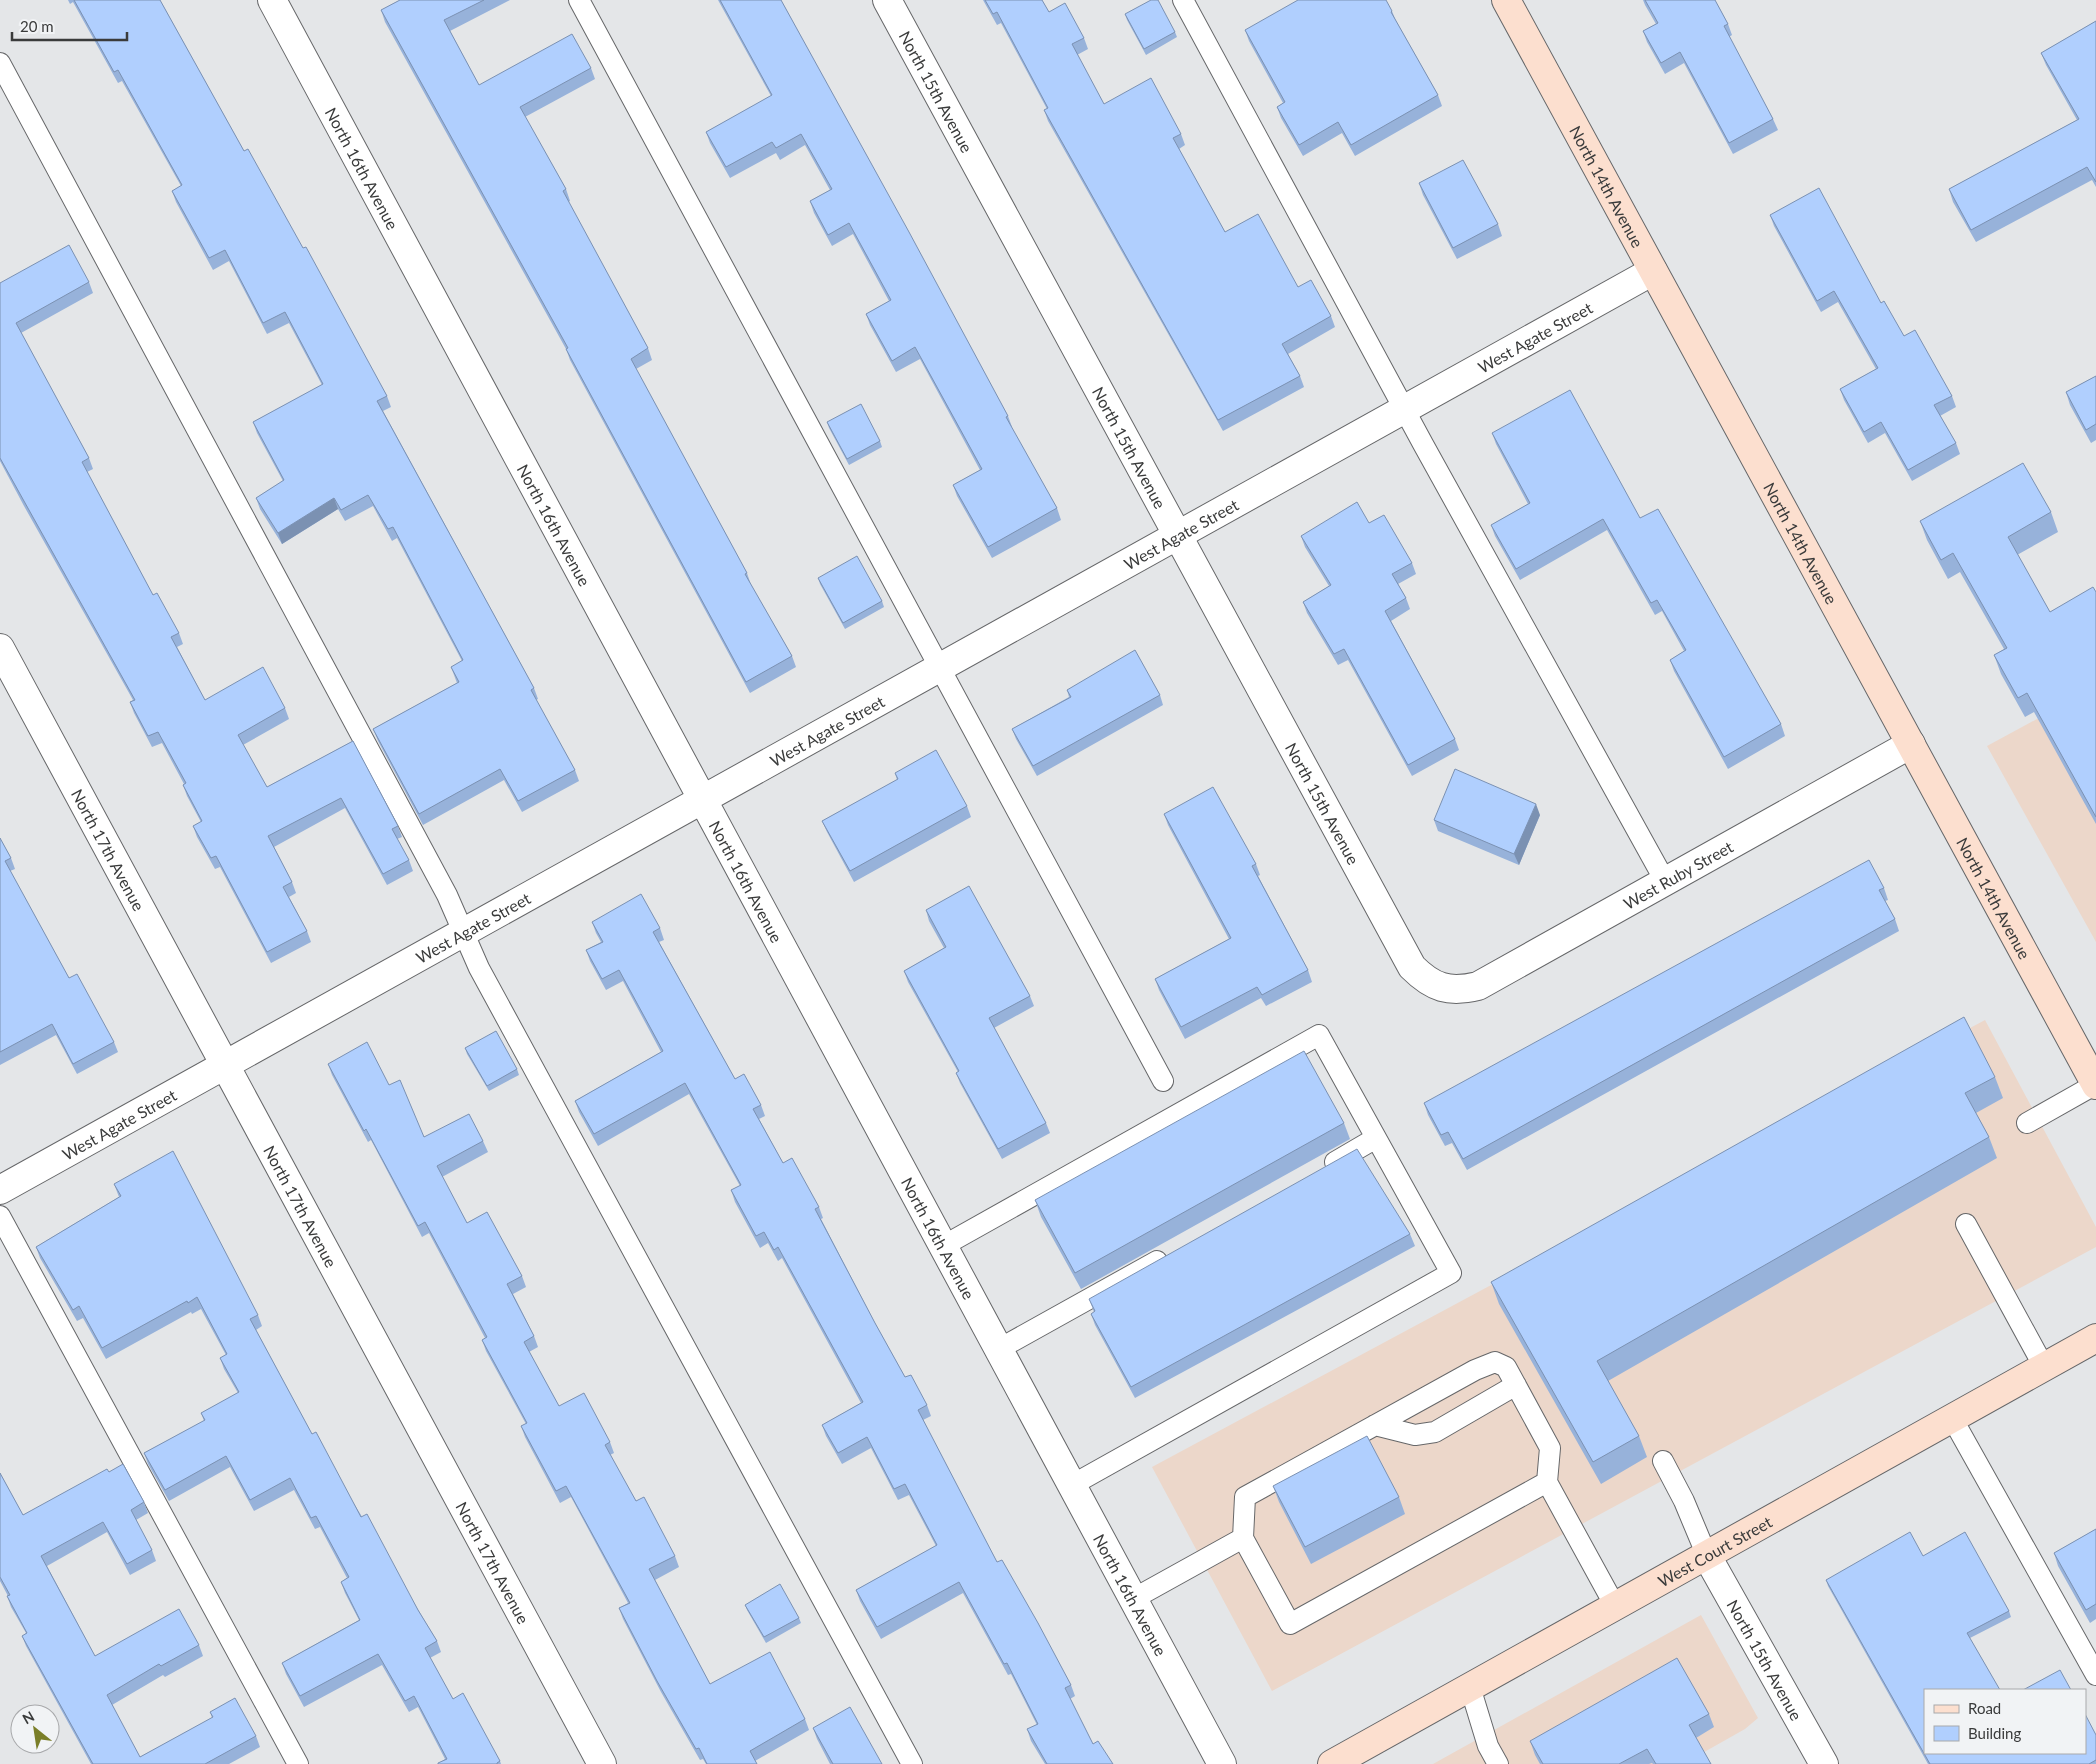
<svg xmlns="http://www.w3.org/2000/svg" width="2096" height="1764" font-family="Lato,sans-serif">
	<style>
		.commercial { fill: #ecd7ca }
		.lines { fill: none; stroke-linecap: round; stroke-linejoin: round }
		.lane-casing { stroke: #666769; stroke-width: 22 }
		.street-casing { stroke: #666769; stroke-width: 30 }
		.secondary-casing { stroke: #666769; stroke-width: 30 }
		.lane { stroke: #fff; stroke-width: 20 }
		.street { stroke: #fff; stroke-width: 28 }
		.secondary { stroke: #fcdfcf; stroke-width: 28 }
		.wall { fill: #97b2da }
		.shaded-wall { fill: #7b91b2 }
		.building { fill: #b0cffe; stroke: #7b91b2 }
		.labels { text-anchor: middle; dominant-baseline: central; stroke-width: 4; stroke-linejoin: round; paint-order: stroke }
		.street-label { font-size: 16px; fill: #3a3b3b; stroke: #f1f3f5 }
	</style>
	<rect width="100%" height="100%" fill="#e4e6e8"/>
	<path class="commercial" d="M2096 687V942L1987 746Z
		M1985 1020 2096 1227V1247L1272 1691 1152 1467Z
		M1701 1615 1758 1718 1745 1729 1683 1764H1433Z"/>
	<g class="lines">
		<g class="lane-casing">
			<path id="lane" d="M579 0 1163 1081
				M1183 0 1423 444 1665 881
				M0 63 447 895 479 968 912 1764
				M2027 1123 2096 1084
				M1335 1162 1376 1138
				M0 1216 298 1764
				M1966 1224 2044 1367
				M943 1246 1319 1035 1451 1273 1072 1485
				M999 1349 1157 1261
				M1952 1418 2096 1675
				M1375 1425 1415 1435 1435 1432 1516 1385
				M1663 1461 1684 1501 1707 1556
				M1243 1538 1245 1497 1475 1370 1495 1362 1506 1367 1550 1448 1547 1482
				M1133 1599 1243 1538 1290 1624 1547 1482 1615 1606
				M1470 1687 1488 1746 1498 1764"/>
		</g>
		<g class="street-casing">
			<g id="street">
				<path id="s1" d="M272 0 1222 1764"/>
				<path id="s2" d="M887 0 1412 967C1433 988 1449 993 1478 986L1911 744"/>
				<path id="s3" d="M0 648 602 1764"/>
				<path id="s4" d="M0 1190 1653 271"/>
				<path id="s5" d="M1707 1556 1824 1764"/>
			</g>
		</g>
		<g class="secondary-casing">
			<g id="secondary">
				<path id="s6" d="M1506 0 2096 1085"/>
				<path id="s7" d="M1332 1764 2096 1338"/>
			</g>
		</g>
		<use href="#lane" class="lane"/>
		<use href="#street" class="street"/>
		<use href="#secondary" class="secondary"/>
	</g>
	<path class="wall" d="M68 0H160L244 151 303 248 387 396 391 407 383 411 534 688 538 699 536 700 575 770 579 781 522 812 504 780 423 825 378 741 373 729 457 683 451 667 462 661 397 538 392 541 373 506 345 521 338 509 282 544 260 509 256 498 283 481 257 433 253 422 322 385 289 323 267 334 229 261 213 270 176 202 172 191 181 186 122 81 118 83 73 2 70 4Z
		M400 0H510L450 31 479 85 591 68 595 79 525 117 566 189 570 201 568 202 648 348 652 360 636 369 747 573 751 585 792 656 796 667 750 693 570 360 566 349 385 22 381 10Z
		M718 0H781L1008 416 1012 427 1011 428 1057 508 1061 520 992 558 957 496 953 485 980 470 920 359 896 372 870 325 866 314 889 301 853 234 832 246 814 213 810 201 830 190 805 145 780 160 776 153 730 178 710 143 706 132 771 96Z
		M983 0H1042L1049 12 1084 38 1088 49 1077 55 1104 104 1181 134 1185 145 1179 149 1225 232 1298 287 1331 316 1335 327 1288 354 1300 376 1304 387 1223 431 1048 121 1044 110 1047 109 1001 23 997 25Z
		M1643 0H1715L1728 24 1732 35 1729 37 1773 119 1778 130 1733 154 1684 63 1665 74 1647 42 1643 31 1656 24 1645 5Z
		M1392 11 1396 21 1438 95 1442 106 1355 156 1342 133 1303 156 1281 118 1277 107 1283 103 1249 41 1245 30Z
		M1125 14 1175 32 1177 37 1146 55 1127 20Z
		M2096 21V187L2092 180 1976 242 1953 202 1949 189 2077 120 2046 65 2041 53Z
		M1419 183 1498 224 1502 236 1457 259 1423 195Z
		M1770 215 1881 303 1904 336 1952 396 1956 407 1940 416 1956 443 1960 454 1912 481 1885 433 1868 443 1844 400 1840 389 1876 369 1838 302 1821 312 1774 226Z
		M89 282 93 293 21 333 89 458 93 469 87 472 153 595 179 633 183 644 177 647 205 700 285 708 289 719 243 745 267 787 353 741 398 826 402 837 397 839 409 860 413 871 387 885 345 808 274 847 292 882 296 893 289 897 307 931 311 942 271 963 220 867 215 869 197 837 193 826 201 822 187 796 183 785 184 784 162 743 152 747 134 713 130 702 133 700 24 506 0 461V283Z
		M2096 376V440L2091 443 2070 405 2066 392Z
		M827 422 880 441 882 447 849 465 829 428Z
		M1492 433 1640 518 1781 724 1785 736 1728 769 1674 671 1670 660 1684 651 1662 611 1655 615 1607 530 1520 580 1495 536 1491 525 1528 504 1496 444Z
		M2051 512 2058 532 2017 555 2050 612 2096 592V824L2034 712 2025 717 2001 674 1994 655 2004 649 1960 572 1948 579 1927 540 1920 521Z
		M1369 523 1412 563 1416 574 1398 584 1406 598 1410 609 1391 621 1455 739 1459 750 1412 776 1348 660 1338 665 1307 613 1303 602 1329 586 1305 547 1301 536Z
		M818 578 882 601 884 607 845 629 820 584Z
		M1067 690 1160 695 1163 705 1037 776 1016 739 1012 729 1069 697Z
		M895 773 967 806 971 817 854 882 827 832 822 821 897 780Z
		M1164 814 1256 864 1260 875 1258 876 1308 970 1312 982 1266 1006 1261 998 1185 1039 1159 990 1155 979 1229 939 1168 825Z
		M1540 815 1519 865 1438 831 1434 820Z
		M0 838 11 858 15 869 10 871 69 978 114 1042 118 1052 77 1074 56 1035 0 1065Z
		M1884 888 1888 900 1885 901 1895 919 1899 931 1467 1170 1452 1143 1445 1146 1428 1115 1424 1103Z
		M926 910 1030 996 1034 1006 994 1028 1046 1123 1050 1133 1002 1159 960 1083 956 1073 958 1072 908 982 904 971 944 948 929 921Z
		M592 922 660 928 664 940 659 942 735 1079 761 1105 765 1116 759 1119 783 1163 819 1207 823 1218 821 1219 875 1323 905 1377 927 1405 931 1416 923 1420 997 1562 1071 1685 1075 1696 1070 1699 1093 1744 1113 1764H1045L1031 1741 1027 1729 1037 1725 1011 1674 1008 1675 963 1593 881 1639 860 1601 856 1590 936 1546 909 1495 898 1500 871 1448 842 1464 826 1436 822 1425 861 1403 782 1258 778 1261 768 1243 760 1248 735 1202 731 1190 740 1186 689 1094 598 1146 579 1112 575 1101 661 1052 623 981 606 990 590 961 586 950 601 942 596 933Z
		M465 1048 517 1069 519 1075 489 1091 467 1054Z
		M328 1064 389 1085 424 1137 483 1141 488 1152 442 1177 467 1223 522 1276 526 1287 513 1294 534 1336 538 1347 529 1352 559 1406 610 1442 614 1453 610 1455 636 1501 675 1556 679 1567 655 1580 710 1684 805 1719 809 1730 755 1761 757 1764H706L703 1759 700 1760 661 1692 623 1619 619 1608 628 1603 571 1497 560 1503 525 1437 521 1426 526 1424 486 1351 482 1340 485 1338 429 1233 422 1237 371 1140 368 1142 332 1075Z
		M1995 1077 2003 1098 1976 1113 1989 1137 1997 1158 1608 1381 1639 1436 1647 1457 1601 1484 1499 1304 1491 1282Z
		M1344 1123 1350 1139 1081 1289 1041 1217 1035 1200Z
		M114 1184 258 1315 262 1326 256 1330 312 1434 437 1641 441 1652 430 1658 453 1699 500 1761 501 1764H438L445 1759 418 1707 409 1712 382 1665 304 1707 286 1674 282 1663 359 1620 345 1593 341 1582 347 1578 320 1527 315 1529 294 1490 254 1511 230 1467 169 1501 148 1464 144 1453 204 1421 201 1413 238 1393 224 1369 220 1358 226 1355 201 1309 192 1314 191 1312 106 1359 83 1318 77 1321 40 1258 36 1247 119 1197Z
		M1410 1234 1415 1246 1135 1398 1095 1325 1091 1314 1094 1312 1089 1299Z
		M109 1472 144 1502 148 1513 136 1520 152 1550 156 1561 130 1575 107 1532 47 1566 95 1656 199 1645 203 1656 165 1677 163 1675 112 1705 140 1757 212 1718 210 1712 256 1736 260 1747 229 1764H91L26 1646 22 1636 26 1633 11 1607 7 1596H8L0 1581V1473L23 1515Z
		M1273 1486 1399 1497 1405 1514 1311 1564 1279 1502Z
		M2096 1529V1619L2090 1623 2058 1566 2054 1553Z
		M1923 1556 2009 1611 2011 1617 1970 1638 1925 1690 2096 1735V1764H1928L1828 1586 1826 1580Z
		M745 1605 799 1618 801 1623 766 1643 747 1610Z
		M1709 1714 1714 1727 1696 1738 1711 1764H1653L1652 1763 1649 1764H1540L1535 1755 1530 1741Z
		M813 1728 882 1764H830L817 1739Z"/>
	<path class="shaded-wall" d="M334 498 338 509 282 544 278 533Z
		M1536 804 1540 815 1519 865 1514 854Z"/>
	<path class="building" d="M74 0H160L244 151 248 149 303 248 306 247 387 396 377 401 534 688 531 690 575 770 518 801 500 769 419 814 373 729 459 682 451 667 463 660 393 527 388 529 368 495 341 510 334 498 278 533 256 498 284 480 253 422 323 384 285 312 263 323 225 250 209 258 172 191 182 185 118 70 114 72Z
		M400 0H484L444 20 479 85 572 34 591 68 520 107 566 189 563 191 648 348 631 359 747 573 745 574 792 656 746 682 566 349 568 348 381 10Z
		M720 0H781L909 232 1008 416 1006 417 1057 508 988 547 953 485 982 469 915 347 892 361 866 314 891 300 849 223 828 235 810 201 832 189 801 134 776 148 772 142 726 167 706 132 772 95Z
		M985 0H1042L1049 12 1065 3 1084 38 1072 44 1104 104 1151 78 1181 134 1173 138 1225 232 1258 214 1298 287 1311 280 1331 316 1282 344 1300 376 1218 420 1044 110 1048 108 997 12 993 14Z
		M1151 0H1158L1175 32 1144 49 1125 14Z
		M1298 0H1386L1392 11 1391 12 1438 95 1351 145 1338 122 1299 145 1277 107 1285 102 1245 30Z
		M1645 0H1715L1728 24 1724 26 1773 119 1729 143 1680 52 1661 63 1643 31 1658 23Z
		M2096 21V182L2087 167 1971 230 1949 189 2079 119 2041 53Z
		M1463 160 1498 224 1453 248 1419 183Z
		M1819 188 1881 303 1884 301 1904 336 1915 330 1952 396 1934 405 1956 443 1908 470 1881 422 1864 432 1840 389 1878 368 1834 291 1817 301 1770 215Z
		M69 245 89 282 16 323 89 458 82 462 153 595 157 593 179 633 171 637 205 700 263 667 285 708 238 735 267 787 353 741 398 826 392 829 409 860 383 874 341 798 268 836 292 882 283 887 307 931 267 952 216 856 211 858 193 826 202 821 183 785 186 783 158 732 148 736 130 702 135 700 0 458V283Z
		M2096 376V424L2086 430 2066 392Z
		M1570 390 1640 518 1658 509 1781 724 1724 757 1670 660 1686 650 1657 600 1651 603 1603 519 1516 569 1491 525 1530 503 1492 433Z
		M861 404 880 441 847 459 827 422Z
		M2023 463 2051 512 2008 537 2050 612 2093 587 2096 592V817L2027 693 2018 698 1994 655 2007 648 1953 553 1941 560 1920 521Z
		M1357 502 1369 523 1384 515 1412 563 1392 574 1406 598 1385 611 1455 739 1408 765 1344 649 1334 654 1303 602 1331 585 1301 536Z
		M857 556 882 601 843 623 818 578Z
		M1135 650 1160 695 1033 766 1012 729 1071 697 1067 690Z
		M936 750 967 806 850 871 822 821 898 779 895 773Z
		M1455 769 1536 804 1514 854 1434 820Z
		M1213 787 1256 864 1252 866 1308 970 1262 995 1257 987 1181 1027 1155 979 1231 938 1164 814Z
		M0 838 11 858 5 861 69 978 77 974 114 1042 73 1064 52 1024 0 1052Z
		M1869 860 1884 888 1879 890 1895 919 1463 1159 1448 1132 1441 1135 1424 1103Z
		M969 886 1030 996 989 1018 1046 1123 998 1149 956 1073 959 1071 904 971 946 947 926 910Z
		M641 894 660 928 653 932 735 1079 744 1074 761 1105 753 1109 783 1163 792 1158 819 1207 815 1209 875 1323 905 1377 911 1375 927 1405 918 1410 997 1562 1002 1560 1038 1623 1071 1685 1065 1688 1093 1744 1098 1741 1113 1764H1047L1027 1729 1038 1724 1007 1663 1004 1664 959 1582 877 1627 856 1590 937 1545 905 1484 894 1489 867 1437 838 1453 822 1425 863 1402 778 1247 774 1250 764 1232 756 1236 731 1190 741 1185 685 1083 594 1134 575 1101 663 1051 619 970 602 979 586 950 603 942 592 922Z
		M1964 1017 1995 1077 1965 1093 1989 1137 1597 1361 1639 1436 1593 1462 1491 1282Z
		M496 1031 517 1069 487 1086 465 1048Z
		M367 1042 389 1085 400 1080 424 1137 469 1114 483 1141 437 1166 467 1223 487 1212 522 1276 507 1284 534 1336 524 1342 559 1406 584 1393 610 1442 605 1445 636 1501 644 1497 675 1556 649 1569 710 1684 770 1652 805 1719 750 1751 757 1764H707L699 1748 696 1749 657 1681 619 1608 630 1603 566 1486 556 1491 521 1426 527 1423 482 1340 487 1337 425 1222 418 1226 366 1129 364 1131 328 1064Z
		M1304 1051 1344 1123 1075 1273 1035 1200Z
		M1357 1149 1410 1234 1131 1387 1091 1314 1095 1311 1089 1299Z
		M173 1151 258 1315 250 1319 312 1434 316 1432 361 1517 367 1514 418 1610 437 1641 425 1648 453 1699 463 1693 500 1761 497 1763V1764H438V1763L447 1759 414 1696 405 1701 378 1654 300 1696 282 1663 360 1620 341 1582 349 1577 316 1516 311 1518 290 1478 250 1500 226 1456 165 1490 144 1453 205 1420 201 1413 239 1392 220 1358 227 1354 197 1297 188 1303 187 1301 102 1348 79 1306 73 1310 36 1247 121 1196 114 1184Z
		M1367 1436 1399 1497 1305 1547 1273 1486Z
		M123 1464 144 1502 131 1510 152 1550 127 1564 103 1522 41 1556 95 1656 179 1609 199 1645 161 1666 159 1664 107 1695 140 1757 213 1717 210 1712 235 1698 256 1736 205 1764H93L22 1636 27 1633 7 1596 10 1595 0 1577V1473L23 1515 107 1469 109 1472Z
		M2096 1529V1604L2086 1610 2054 1553Z
		M1910 1532 1923 1556 1965 1532 2009 1611 1967 1633 2000 1690H1925V1753H2085V1714L2096 1735V1760L2089 1764H1930L1826 1580Z
		M780 1584 799 1618 764 1637 745 1605Z
		M1677 1658 1709 1714 1689 1725 1711 1764H1656L1647 1749 1619 1764H1543L1530 1741Z
		M2060 1670 2071 1690H2023Z
		M850 1707 882 1764H833L813 1728Z"/>
	<g class="labels">
		<g class="street-label">
			<text stroke="none"><textPath href="#s2" startOffset="104">North 15th Avenue</textPath></text>
			<text stroke="none"><textPath href="#s1" startOffset="191">North 16th Avenue</textPath></text>
			<text stroke="none"><textPath href="#s6" startOffset="212">North 14th Avenue</textPath></text>
			<text stroke="none"><textPath href="#s4" startOffset="1756">West Agate Street</textPath></text>
			<text stroke="none"><textPath href="#s2" startOffset="509">North 15th Avenue</textPath></text>
			<text stroke="none"><textPath href="#s1" startOffset="596">North 16th Avenue</textPath></text>
			<text stroke="none"><textPath href="#s4" startOffset="1351">West Agate Street</textPath></text>
			<text stroke="none"><textPath href="#s6" startOffset="618">North 14th Avenue</textPath></text>
			<text stroke="none"><textPath href="#s4" startOffset="946">West Agate Street</textPath></text>
			<text stroke="none"><textPath href="#s2" startOffset="914">North 15th Avenue</textPath></text>
			<text stroke="none"><textPath href="#s3" startOffset="229">North 17th Avenue</textPath></text>
			<text stroke="none"><textPath href="#s2" startOffset="1402">West Ruby Street</textPath></text>
			<text stroke="none"><textPath href="#s1" startOffset="1001">North 16th Avenue</textPath></text>
			<text stroke="none"><textPath href="#s6" startOffset="1022">North 14th Avenue</textPath></text>
			<text stroke="none"><textPath href="#s4" startOffset="541">West Agate Street</textPath></text>
			<text stroke="none"><textPath href="#s4" startOffset="136">West Agate Street</textPath></text>
			<text stroke="none"><textPath href="#s3" startOffset="634">North 17th Avenue</textPath></text>
			<text stroke="none"><textPath href="#s1" startOffset="1406">North 16th Avenue</textPath></text>
			<text stroke="none"><textPath href="#s7" startOffset="438">West Court Street</textPath></text>
			<text stroke="none"><textPath href="#s3" startOffset="1039">North 17th Avenue</textPath></text>
			<text stroke="none"><textPath href="#s1" startOffset="1811">North 16th Avenue</textPath></text>
			<text stroke="none"><textPath href="#s5" startOffset="119">North 15th Avenue</textPath></text>
		</g>
	</g>
	<rect x="1924" y="1689" width="162" height="65" fill="#f1f3f5" stroke="#a8a9ab"/>
	<rect x="1934" y="1705" width="25" height="8" fill="#fcdfcf" stroke="#a8a9ab"/>
	<text x="1968" y="1714" font-size="15" fill="#3a3b3b">Road</text>
	<rect x="1934" y="1726" width="25" height="15" fill="#b0cffe" stroke="#a8a9ab"/>
	<text x="1968" y="1739" font-size="15" fill="#3a3b3b">Building</text>
	<g transform="translate(35 1729) rotate(330)"><circle r="24" fill="#f1f3f5" stroke="#a8a9ab"/>
	<path d="M0-4L9 19L0 12L-9 19Z" fill="#7a7e28"/>
	<text y="-8" font-size="14" font-weight="bold" text-anchor="middle" fill="#3a3b3b">N</text>
	</g>
	<path d="M12 32v8h115v-8" fill="none" stroke="#3a3b3b" stroke-width="2.5"/>
	<text x="20" y="32" font-size="15" fill="#3a3b3b" stroke="#f1f3f5" stroke-width="4" paint-order="stroke">20 m</text>
</svg>
